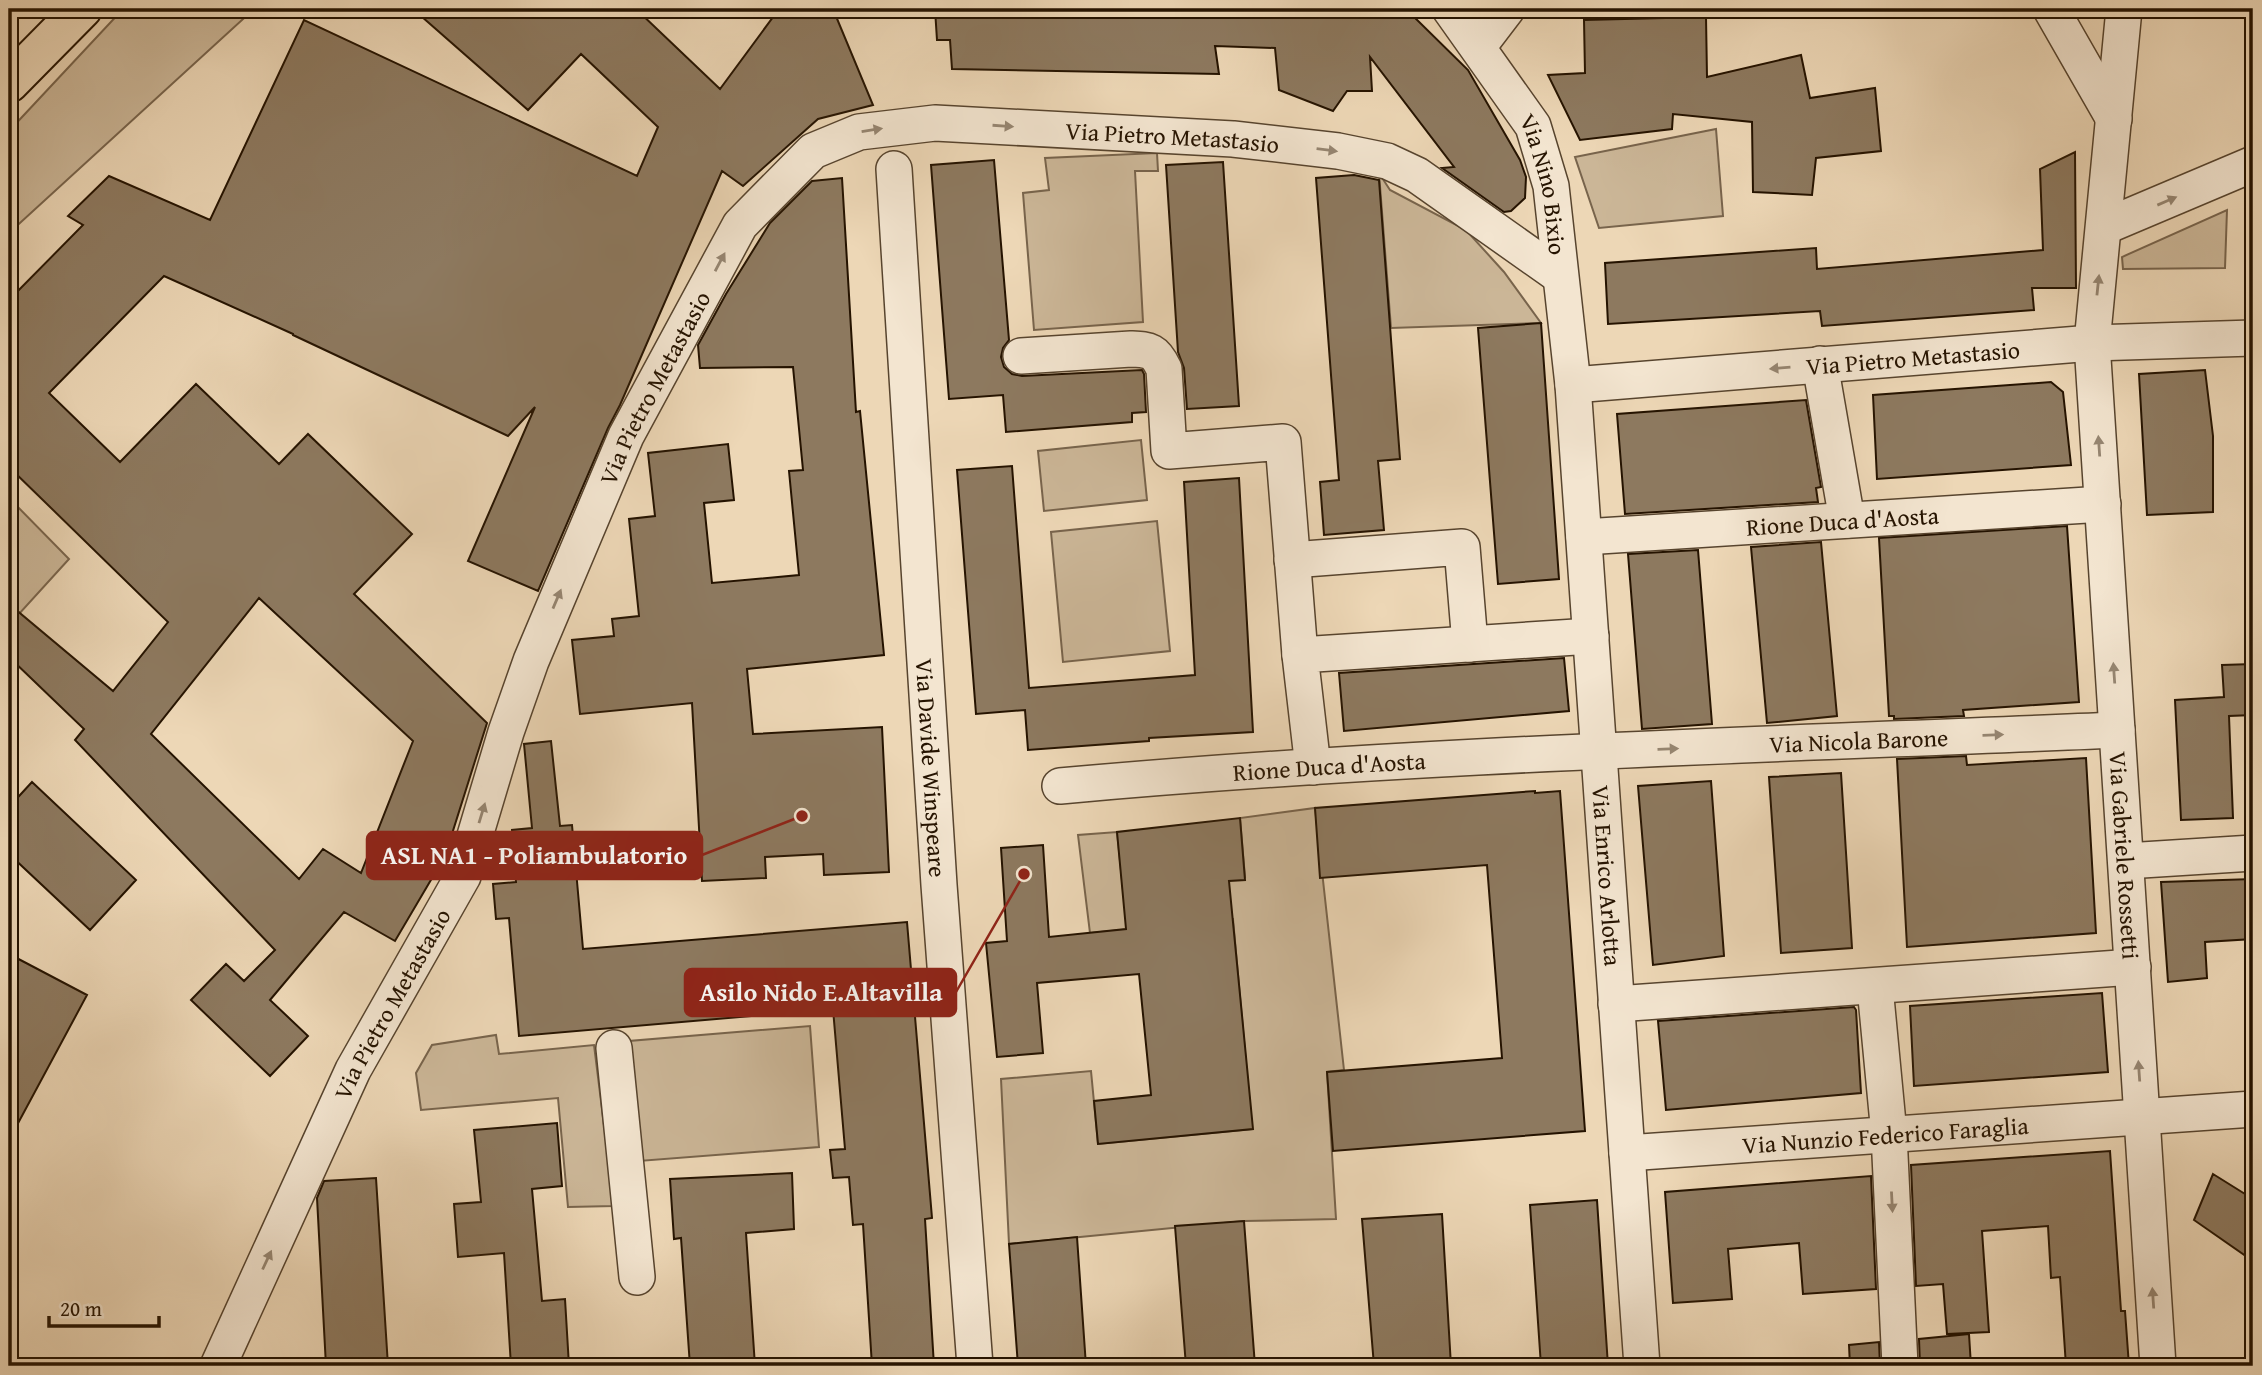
<svg xmlns="http://www.w3.org/2000/svg" width="2262" height="1375" font-family="'Gentium Book Plus',serif">
	<style>
		.green { fill: #cbb697; stroke: #78644c; stroke-width: 2 }
		.building { fill: #8d795f; stroke: #251300; stroke-width: 2; fill-rule: evenodd }
		.lines { fill: none; stroke-linecap: round; stroke-linejoin: round }
		.minor-casing { stroke: #57442e; stroke-width: 38 }
		.major-casing { stroke: #251300; stroke-width: 42 }
		.minor { stroke: #f3e5d0; stroke-width: 35 }
		.major { stroke: #edd7b6; stroke-width: 38 }
		.oneway { fill: #968672 }
		.labels { text-anchor: middle; dominant-baseline: central; stroke-width: 6; stroke-linejoin: round; paint-order: stroke }
		.street-label { font-size: 24px; fill: #251300; stroke: #f3e5d0 }
		.leader { fill: none; stroke: #8f2418; stroke-width: 2.5 }
		.callout-dot { fill: #8f2418; stroke: #f3e5d0; stroke-width: 2.5 }
		.callout { fill: #8f2418; stroke: #8f2418; stroke-width: 2.5 }
		.callout-label { font-size: 26px; text-anchor: middle; font-weight: bold; fill: #fff }
	</style>
	<rect width="100%" height="100%" fill="#edd7b6"/>
	<filter id="stains"><feTurbulence type="fractalNoise" baseFrequency=".00286" numOctaves="4"/><feColorMatrix values="0 0 0 0 .2 0 0 0 0 .09 0 0 0 0 .02 0 0 0 .5 -.17"/></filter>
	<radialGradient id="worn" r=".72"><stop offset=".6" stop-color="#630" stop-opacity="0"/><stop offset="1" stop-color="#630" stop-opacity=".3"/></radialGradient>
	<path class="green" d="M123 9H254L9 233V131Z
		M1716 129 1723 216 1599 228 1575 157Z
		M1157 153 1158 171H1135L1143 322 1034 330 1023 193 1049 190 1045 158Z
		M1379 173 1390 190 1466 230 1504 272 1541 323 1391 328Z
		M2227 210 2225 268 2123 269 2122 257Z
		M1141 440 1147 500 1044 511 1038 451Z
		M9 498 69 559 9 625Z
		M1157 521 1170 651 1063 662 1051 532Z
		M1315 808 1344 1070 1327 1072 1336 1219 1244 1221 1009 1244 1001 1079 1091 1071 1098 1144 1252 1129 1233 919 1090 933 1078 835 1117 832 1123 890 1245 877 1240 818Z
		M810 1026 819 1147 639 1161 629 1041Z
		M496 1035 499 1054 594 1045 614 1206 568 1207 558 1098 421 1110 416 1073 432 1045Z"/>
	<path class="building" d="M413 9H636L720 89 779 9H833L873 105 818 119 743 186 722 171 620 405 608 428 538 591 468 561 535 407 508 436 293 335V334L164 276 49 393 120 462 196 384 279 464 308 434 412 534 354 594 487 723 445 856 395 941 344 912 270 1000 308 1036 270 1076 191 1000 226 964 244 981 275 950 75 740 84 729 9 657V604L113 691 168 622 9 467V300L83 225 68 216 109 176 210 220 304 20 637 176 658 127 581 54 528 110ZM259 598 413 741 361 873 323 849 299 879 151 734Z
		M935 9H1406L1468 70 1520 160 1526 177 1525 198 1511 211 1504 212 1442 168 1454 167 1370 57 1372 91H1347L1333 111 1279 90 1275 48 1215 46 1219 74 952 69 950 40H937Z
		M1706 17 1707 77 1801 55 1810 98 1875 88 1881 151 1816 158 1812 195 1753 192 1752 122 1673 114 1672 129 1580 140 1548 75 1585 73 1584 20Z
		M2075 152 2076 288H2032L2034 310 1822 326 1820 311 1608 324 1605 263 1816 248 1817 269 2043 250 2040 169Z
		M994 160 1009 340 1003 348 1001 357 1004 367 1012 374 1022 376 1142 370 1144 374 1146 412 1132 413V422L1006 432 1003 395 949 399 931 165Z
		M1223 162 1239 406 1187 409 1184 368 1178 352 1166 165Z
		M1354 175 1379 180 1400 459 1378 461 1384 530 1324 535 1320 482 1339 480 1316 178Z
		M842 178 856 412 860 411 884 655 747 669 753 734 882 727 889 872 824 875 823 854 765 857 766 878 702 881 692 703 580 714 572 640 614 636 612 619 639 616 629 519 655 516 648 453 728 444 734 500 704 503 712 583 799 575 789 471 803 470 793 367 700 368 698 345 726 294 770 223 812 181Z
		M1541 323 1559 579 1498 584 1478 328Z
		M2205 370 2213 436V512L2147 515 2139 374Z
		M2051 382 2063 392 2071 465 1877 479 1873 395Z
		M1806 400 1821 487 1816 488 1818 502 1625 514 1617 414Z
		M1012 466 1029 688 1195 675 1184 482 1239 478 1253 732 1149 738V741L1028 750 1025 710 976 714 957 470Z
		M2067 526 2079 702 1963 710 1964 716 1894 719V716H1889L1879 538Z
		M1821 542 1837 716 1767 723 1751 547Z
		M1698 550 1712 724 1642 729 1628 554Z
		M1564 658 1569 711 1344 731 1339 673Z
		M2253 664V715L2229 716 2233 818 2181 820 2175 700 2224 697 2222 665Z
		M551 741 560 826 572 825 583 949 907 922 932 1218 925 1219 934 1366H872L863 1224 853 1225 849 1177 833 1178 830 1150 845 1149 833 1009 519 1036 509 918 496 919 493 884 516 882 512 830 532 828 524 744Z
		M1966 756 1967 765 2086 758 2096 933 1907 947 1897 759Z
		M1841 773 1852 948 1781 953 1769 777Z
		M1711 781 1724 956 1653 965 1638 786Z
		M32 782 136 880 90 930 9 854V807Z
		M1535 791V793L1560 791 1585 1131 1333 1151 1327 1072 1502 1058 1487 865 1320 878 1315 808Z
		M1240 818 1245 880 1229 881 1253 1129 1098 1144 1094 1101 1151 1095 1139 974 1037 983 1043 1053 997 1057 986 943 1007 941 1001 848 1043 845 1049 937 1126 929 1117 832Z
		M2253 879V939L2205 942 2207 978 2168 982 2161 882Z
		M9 954 87 995 9 1140Z
		M2102 993 2108 1072 1914 1086 1910 1006Z
		M1854 1007 1856 1010 1861 1093 1666 1110 1658 1021Z
		M557 1123 562 1186 532 1189 542 1301 565 1299 569 1366H511L504 1253 458 1257 454 1204 481 1202 474 1130Z
		M2110 1151 2121 1311H2125L2129 1366H2066L2060 1277 2051 1278 2048 1226 1982 1231 1989 1332 1947 1334 1943 1284 1916 1286 1911 1165Z
		M792 1173 794 1229 746 1233 755 1366H690L681 1238 674 1239 670 1179Z
		M2213 1174 2253 1199V1261L2194 1220Z
		M1871 1176 1876 1289 1803 1294 1799 1243 1728 1249 1732 1299 1673 1303 1665 1192Z
		M376 1178 388 1366H326L317 1198 324 1181Z
		M1597 1200 1608 1366H1541L1530 1205Z
		M1442 1214 1451 1366H1374L1362 1219Z
		M1244 1221 1255 1366H1186L1175 1226Z
		M1077 1237 1086 1366H1018L1009 1244Z
		M1969 1334 1971 1366H1920L1919 1339Z
		M1879 1342 1880 1366H1850L1849 1345Z"/>
	<g class="lines">
		<g class="minor-casing">
			<g id="minor">
				<path id="s1" d="M1450 9 1533 126 1551 186 1573 385 1642 1366"/>
				<path d="M2051 9 2114 119"/>
				<path id="s2" d="M2124 9 2092 343 2158 1366"/>
				<path d="M1478 47 1507 9"/>
				<path id="s3" d="M894 169 939 885 975 1366"/>
				<path d="M2104 227 2253 164"/>
				<path d="M1021 356 1131 349C1150 350 1155 350 1164 369L1169 451 1283 442 1300 655"/>
				<path d="M1820 364 1847 520"/>
				<path id="s4" d="M1573 385 2092 343 2253 338"/>
				<path id="s5" d="M1584 537 2103 504"/>
				<path d="M1292 560 1462 547 1470 644"/>
				<path d="M1313 767 1300 655 1591 636"/>
				<path id="s6" d="M1060 786C1411 754 1765 745 2117 730"/>
				<path d="M2126 861 2253 853"/>
				<path d="M1875 987 1889 1134 1900 1366"/>
				<path d="M1616 1004 2133 967"/>
				<path d="M614 1048 637 1277"/>
				<path id="s7" d="M1627 1153 2253 1109"/>
				<path id="s8" d="M218 1366 353 1070 463 876 506 732 531 661 626 436 740 225 813 151 859 132 935 123 1233 139 1338 151 1387 161 1417 175 1560 276"/>
			</g>
		</g>
		<g class="major-casing">
			<path id="major" d="M9 83 82 9"/>
		</g>
		<use href="#minor" class="minor"/>
		<use href="#major" class="major"/>
	</g>
	<defs><path id="oneway-solid" d="M-6-.8H1V-3.2L6.5 0L1 3.2V.8H-6Z" transform="scale(1.75)"/></defs>
	<g class="oneway">
		<use href="#oneway-solid" transform="translate(1003 126) rotate(4)"/>
		<use href="#oneway-solid" transform="translate(872 130) rotate(-9)"/>
		<use href="#oneway-solid" transform="translate(1327 150) rotate(7)"/>
		<use href="#oneway-solid" transform="translate(2167 201) rotate(-23)"/>
		<use href="#oneway-solid" transform="translate(720 262) rotate(-62)"/>
		<use href="#oneway-solid" transform="translate(2098 285) rotate(-84)"/>
		<use href="#oneway-solid" transform="translate(1780 368) rotate(175)"/>
		<use href="#oneway-solid" transform="translate(2099 446) rotate(-94)"/>
		<use href="#oneway-solid" transform="translate(557 599) rotate(-67)"/>
		<use href="#oneway-solid" transform="translate(2114 673) rotate(-94)"/>
		<use href="#oneway-solid" transform="translate(1993 735) rotate(-2)"/>
		<use href="#oneway-solid" transform="translate(1668 749) rotate(-2)"/>
		<use href="#oneway-solid" transform="translate(482 813) rotate(-73)"/>
		<use href="#oneway-solid" transform="translate(2139 1071) rotate(-94)"/>
		<use href="#oneway-solid" transform="translate(1892 1202) rotate(87)"/>
		<use href="#oneway-solid" transform="translate(267 1260) rotate(-65)"/>
		<use href="#oneway-solid" transform="translate(2153 1298) rotate(-94)"/>
	</g>
	<g class="labels">
		<g class="street-label">
			<text stroke="none"><textPath href="#s8" startOffset="1726">Via Pietro Metastasio</textPath></text>
			<text stroke="none"><textPath href="#s1" startOffset="203">Via Nino Bixio</textPath></text>
			<text stroke="none"><textPath href="#s4" startOffset="341">Via Pietro Metastasio</textPath></text>
			<text stroke="none"><textPath href="#s8" startOffset="1074">Via Pietro Metastasio</textPath></text>
			<text stroke="none"><textPath href="#s5" startOffset="259">Rione Duca d'Aosta</textPath></text>
			<text stroke="none"><textPath href="#s6" startOffset="800">Via Nicola Barone</textPath></text>
			<text stroke="none"><textPath href="#s6" startOffset="270">Rione Duca d'Aosta</textPath></text>
			<text stroke="none"><textPath href="#s3" startOffset="600">Via Davide Winspeare</textPath></text>
			<text stroke="none"><textPath href="#s2" startOffset="849">Via Gabriele Rossetti</textPath></text>
			<text stroke="none"><textPath href="#s1" startOffset="898">Via Enrico Arlotta</textPath></text>
			<text stroke="none"><textPath href="#s8" startOffset="402">Via Pietro Metastasio</textPath></text>
			<text stroke="none"><textPath href="#s7" startOffset="259">Via Nunzio Federico Faraglia</textPath></text>
		</g>
	</g>
	<path class="leader" d="M802 816L702 855M1024 874L956 992"/>
	<g class="callout-dot">
		<circle cx="802" cy="816" r="7"/>
		<circle cx="1024" cy="874" r="7"/>
	</g>
	<g class="callout">
		<rect x="367" y="832" width="335" height="47" rx="7"/>
		<rect x="685" y="969" width="271" height="47" rx="7"/>
	</g>
	<g class="callout-label">
		<text x="534" y="864">ASL NA1 - Poliambulatorio</text>
		<text x="821" y="1001">Asilo Nido E.Altavilla</text>
	</g>
	<rect width="2262" height="1375" fill="none" stroke="#edd7b6" stroke-width="35"/>
	<rect x="10" y="10" width="2241" height="1354" fill="none" stroke="#251300" stroke-width="3.5"/>
	<rect x="18" y="18" width="2227" height="1340" fill="none" stroke="#251300" stroke-width="2"/>
	<path d="M49 1316v10h110v-10" fill="none" stroke="#251300" stroke-width="3.5"/>
	<text x="60" y="1316" font-size="21" fill="#251300" stroke="#f3e5d0" stroke-width="5" paint-order="stroke">20 m</text>
	<rect width="100%" height="100%" filter="url(#stains)"/>
	<rect width="100%" height="100%" fill="url(#worn)"/>
</svg>
